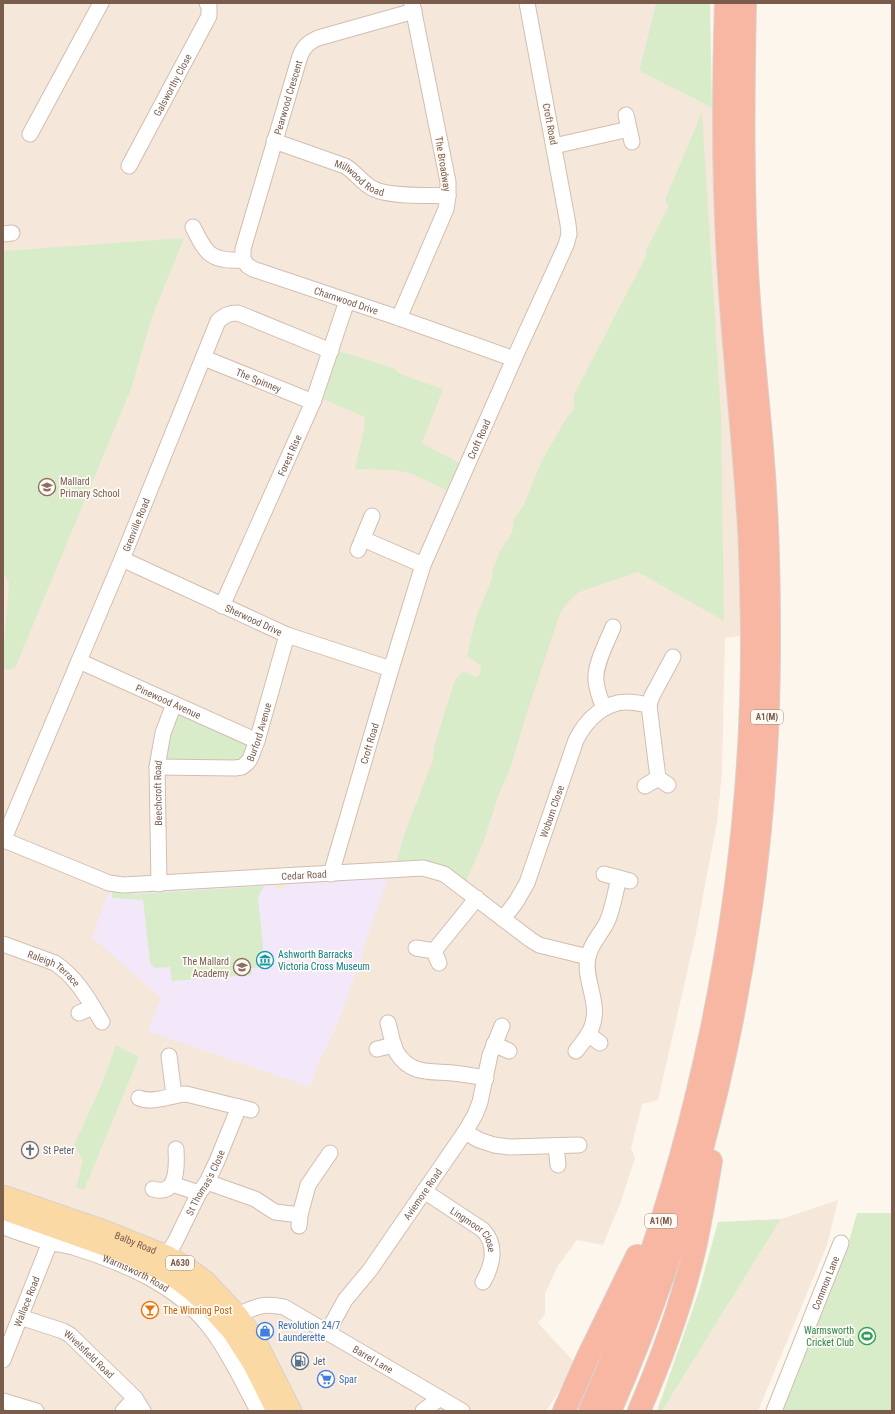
<svg xmlns="http://www.w3.org/2000/svg" width="895" height="1414" font-family="'Roboto Condensed',sans-serif">
	<style>
		.residential { fill: #f5e8da }
		.education { fill: #f3e8fa }
		.green { fill: #d8ecc9 }
		.lines { fill: none; stroke-linecap: round; stroke-linejoin: round }
		.minor-casing { stroke: #d1beb0; stroke-width: 17 }
		.major-casing { stroke: #dad1cd; stroke-width: 21 }
		.highway-casing { stroke: #dad1cd; stroke-width: 24 }
		.minor { stroke: #fff; stroke-width: 15 }
		.major { stroke: #fbd9a5; stroke-width: 19 }
		.highway { stroke: #f7b7a3; stroke-width: 22 }
		.labels { text-anchor: middle; dominant-baseline: central; stroke-width: 3.5; stroke-linejoin: round; paint-order: stroke }
		.shield { fill: #fffaf3; stroke: #a28b7f; stroke-width: 1 }
		.shield-label { font-size: 9px; font-weight: bold; fill: #7a5c4d }
		.street-label { font-size: 10px; fill: #7a5c4d; stroke: #fffaf3 }
		.education-label { font-size: 10px; fill: #785e54; stroke: #fffaf3; text-anchor: start }
		.culture-label { font-size: 10px; fill: #0d838f; stroke: #fffaf3; text-anchor: start }
		.worship-label { font-size: 10px; fill: #5b616d; stroke: #fffaf3; text-anchor: start }
		.food-label { font-size: 10px; fill: #c56008; stroke: #fffaf3; text-anchor: start }
		.shop-label { font-size: 10px; fill: #366cbe; stroke: #fffaf3; text-anchor: start }
		.leisure-label { font-size: 10px; fill: #27864d; stroke: #fffaf3; text-anchor: end }
		.service-label { font-size: 10px; fill: #4e5e75; stroke: #fffaf3; text-anchor: start }
	</style>
	<rect width="100%" height="100%" fill="#fdf6ec"/>
	<path class="residential" d="M3 3H656L639 71 712 108 715 146 727 380 740 563V636L725 638 722 774 717 822 696 933 658 1100 642 1104 631 1148 635 1158 621 1201 603 1245 577 1240 557 1267 545 1294V1314L538 1323 577 1365 546 1411H3Z
		M838 1200 827 1245 758 1411H662L781 1219Z"/>
	<path class="education" d="M388 877 342 1012 328 1044 317 1066 310 1087 148 1031 161 998 92 937 110 890 129 892 271 884 280 891 287 883Z"/>
	<path class="green" d="M656 3H710L712 108 639 71Z
		M702 112 721 416 724 621 638 572 579 592 571 599 560 613 528 709 510 769 500 791 483 843 466 881C453 873 439 863 423 861 415 860 405 861 397 861L404 835 433 760 434 746 455 680 460 674 464 672 476 677C481 674 481 671 481 666L467 656 476 617 492 579 493 568 500 551 512 533 514 519 524 505 541 462 566 419 574 409V395L646 256V250L669 206 665 200Z
		M184 238 152 317 131 389 16 666 10 670 3 669V655L9 583 3 571V251Z
		M339 351 393 368 402 375 443 389 422 443 459 463 446 490 413 474 394 470 355 469 364 429 365 417 323 399Z
		M186 714 246 742 248 746 243 762 167 760 165 757 172 719 179 715Z
		M264 886 258 897 265 967 251 968 252 975 172 981 170 967 154 968 150 962 143 900 112 898V892L136 894Z
		M116 1045 139 1057 84 1190 76 1188 83 1160 74 1145 101 1086Z
		M857 1213H892V1411H780L849 1241Z
		M781 1219 662 1411H657L699 1291 718 1222Z"/>
	<g class="lines">
		<g class="minor-casing">
			<g id="minor">
				<path d="M626 115 632 142"/>
				<path d="M30 134 101 3"/>
				<path id="s1" d="M274 141 345 166C356 172 362 184 374 189 389 197 430 195 448 196"/>
				<path d="M554 146 629 129"/>
				<path id="s2" d="M129 166 209 16V6L207 3"/>
				<path d="M193 227C206 254 211 262 243 260"/>
				<path d="M3 234 12 233"/>
				<path id="s3" d="M243 260V249L300 56C304 46 309 42 318 38L414 11"/>
				<path id="s4" d="M243 260 248 266 253 269 399 318 514 359"/>
				<path d="M399 318 446 209 448 196V182L412 3"/>
				<path id="s5" d="M204 358 313 402"/>
				<path d="M363 539 423 565"/>
				<path d="M358 550 372 516"/>
				<path id="s6" d="M122 559 287 635 391 669"/>
				<path id="s7" d="M222 606 313 402 347 301"/>
				<path id="s8" d="M79 661 257 741"/>
				<path d="M604 708C600 699 597 690 596 681 594 666 607 642 613 627"/>
				<path id="s9" d="M157 767 235 768 242 767 247 763 250 759 257 741 287 635"/>
				<path d="M658 778 649 705 652 696 673 657"/>
				<path d="M645 786 658 778 668 785"/>
				<path id="s10" d="M4 840 109 883 123 885 423 868 444 874 531 940 539 945 588 957"/>
				<path id="s11" d="M3 841 122 559 218 321C225 315 229 313 238 313L331 351"/>
				<path id="s12" d="M331 874 391 669 423 565 514 359 566 245 569 234 568 224 527 3"/>
				<path d="M604 874 630 881"/>
				<path id="s13" d="M159 884 157 767 163 733 174 704"/>
				<path id="s14" d="M503 919 516 902 527 883 576 740C586 720 604 702 627 702 635 702 642 704 649 705"/>
				<path id="s15" d="M3 944 55 963C77 978 89 1000 102 1022"/>
				<path d="M416 948 434 951 439 963"/>
				<path d="M434 951 477 898"/>
				<path d="M79 1013 93 1007"/>
				<path d="M388 1023C391 1033 392 1045 397 1053 411 1075 430 1071 452 1073 463 1074 474 1076 486 1078"/>
				<path d="M588 1034 600 1043"/>
				<path d="M494 1044 509 1051"/>
				<path d="M377 1049 394 1045"/>
				<path d="M576 1051C581 1044 588 1037 591 1029 602 1004 583 981 588 957 591 943 601 934 607 922 613 909 615 893 619 878"/>
				<path d="M169 1056 174 1095"/>
				<path d="M139 1098C152 1104 171 1095 186 1094L251 1110"/>
				<path d="M465 1132 479 1140 494 1145 510 1147 579 1145"/>
				<path d="M556 1146 558 1165"/>
				<path d="M207 1182 255 1199 275 1212 300 1215"/>
				<path d="M172 1184 199 1193"/>
				<path d="M153 1189C178 1197 177 1166 176 1149"/>
				<path id="s16" d="M424 1191 483 1230C497 1245 493 1265 483 1282"/>
				<path d="M299 1226 300 1215 308 1185 330 1153"/>
				<path id="s17" d="M3 1227C18 1232 34 1238 49 1242 57 1244 65 1245 73 1247 124 1263 178 1285 211 1329 230 1354 243 1383 258 1411"/>
				<path id="s18" d="M167 1255 175 1242 199 1193 207 1182 217 1161 239 1107"/>
				<path id="s19" d="M238 1315C256 1306 264 1303 284 1307L462 1411"/>
				<path id="s20" d="M20 1317 63 1331 70 1335 135 1398 143 1411"/>
				<path id="s21" d="M327 1333 345 1300 370 1270 465 1132 475 1115 480 1102 490 1055 502 1026"/>
				<path id="s22" d="M3 1360 50 1242"/>
				<path d="M3 1401 36 1411"/>
				<path d="M123 1411 135 1398"/>
				<path d="M423 1411 440 1398"/>
				<path id="s23" d="M774 1411 841 1243"/>
			</g>
		</g>
		<g class="major-casing">
			<g id="major">
				<path id="s24" d="M3 1195 107 1231 167 1255 190 1269 206 1281 238 1315 257 1342 292 1411"/>
				<path d="M3 1210 127 1254 172 1276 194 1293 213 1311 232 1332 252 1363 276 1411"/>
			</g>
		</g>
		<g class="highway-casing">
			<path id="highway" d="M564 1411 587 1359 637 1256
				M590 1411C697 1168 754 894 752 628 751 590 751 551 748 513 743 434 734 355 729 276 723 185 723 94 726 3
				M610 1411C717 1167 771 894 769 628 769 568 767 508 762 448 757 388 750 329 747 269 742 180 743 92 745 3
				M639 1411C662 1358 682 1303 695 1247 701 1219 706 1189 711 1161"/>
		</g>
		<use href="#minor" class="minor"/>
		<use href="#major" class="major"/>
		<use href="#highway" class="highway"/>
	</g>
	<defs>
		<g id="school-ring" transform="scale(0.9)"><circle r="9.5" fill="#fffaf3" stroke="#8d6e63" stroke-width="1.5"/><path d="M0-5L7-2L0 1L-7-2ZM-4 1L0 2.5L4 1V4Q0 6-4 4Z" fill="#8d6e63"/></g>
		<g id="museum-ring" transform="scale(0.9)"><circle r="9.5" fill="#fffaf3" stroke="#0f9aa8" stroke-width="1.5"/><path d="M0-6L6-3V-2H-6V-3ZM-5-1h2V3h-2ZM-1-1h2V3h-2ZM3-1h2V3H3ZM-6 4H6V6H-6Z" fill="#0f9aa8"/></g>
		<g id="church-ring" transform="scale(0.9)"><circle r="9.5" fill="#fffaf3" stroke="#6b7280" stroke-width="1.5"/><path d="M-1.2-6h2.4v3.5h3.3v2.4h-3.3V6h-2.4V-.1h-3.3v-2.4h3.3Z" fill="#6b7280"/></g>
		<g id="bar-ring" transform="scale(0.9)"><circle r="9.5" fill="#fffaf3" stroke="#e8710a" stroke-width="1.5"/><path d="M-6-5H6L.8 .8V4.5H3.5V6h-7V4.5H-.8V.8Z" fill="#e8710a"/></g>
		<g id="shop-ring" transform="scale(0.9)"><circle r="9.5" fill="#fffaf3" stroke="#3f7fe0" stroke-width="1.5"/><path d="M-5-2.5h2.3a2.7 3.5 0 0 1 5.4 0H5L5.5 6h-11ZM-1.5-2.5h3a1.5 2.3 0 0 0-3 0Z" fill="#3f7fe0"/></g>
		<g id="stadium-ring" transform="scale(0.9)"><circle r="9.5" fill="#fffaf3" stroke="#2e9e5b" stroke-width="1.5"/><path d="M0-5a6.5 5 0 1 0 0 10a6.5 5 0 1 0 0-10ZM-3.5-1.8h7v3.6h-7Z" fill="#2e9e5b"/></g>
		<g id="fuel-ring" transform="scale(0.9)"><circle r="9.5" fill="#fffaf3" stroke="#5c6f8a" stroke-width="1.5"/><path d="M-5.5-6h7V0h2V4h1.3V-2.5L3-4.5l.8-.8L6-3V5H2.5V1h-1V6h-7ZM-4.2-4.7v3.2H.2V-4.7Z" fill="#5c6f8a"/></g>
		<g id="supermarket-ring" transform="scale(0.9)"><circle r="9.5" fill="#fffaf3" stroke="#3f7fe0" stroke-width="1.5"/><path d="M-6-5.5h2.5l.6 2H6L4.5 2H-2.5L-4.4-4H-6ZM-1.5 3.2a1.3 1.3 0 1 0 .1 0ZM3 3.2a1.3 1.3 0 1 0 .1 0Z" fill="#3f7fe0"/></g>
	</defs>
	<g fill-rule="evenodd">
		<use href="#school-ring" x="47" y="487"/>
		<use href="#museum-ring" x="265" y="960"/>
		<use href="#school-ring" x="242" y="967"/>
		<use href="#church-ring" x="30" y="1150"/>
		<use href="#bar-ring" x="150" y="1310"/>
		<use href="#shop-ring" x="265" y="1331"/>
		<use href="#stadium-ring" x="867" y="1336"/>
		<use href="#fuel-ring" x="300" y="1361"/>
		<use href="#supermarket-ring" x="326" y="1379"/>
	</g>
	<g class="labels">
		<g class="shield">
			<rect x="751" y="710" width="32" height="14" rx="3"/>
			<rect x="645" y="1214" width="32" height="14" rx="3"/>
			<rect x="166" y="1256" width="28" height="14" rx="3"/>
		</g>
		<g class="shield-label">
			<text x="767" y="717">A1(M)</text>
			<text x="661" y="1221">A1(M)</text>
			<text x="180" y="1263">A630</text>
		</g>
		<g class="street-label">
			<text stroke="none"><textPath href="#s2" startOffset="92">Galsworthy Close</textPath></text>
			<text stroke="none"><textPath href="#s3" startOffset="169">Pearwood Crescent</textPath></text>
			<text transform="translate(550 124) rotate(79)">Croft Road</text>
			<text transform="translate(443 164) rotate(81)">The Broadway</text>
			<text stroke="none"><textPath href="#s1" startOffset="94">Millwood Road</textPath></text>
			<text stroke="none"><textPath href="#s4" startOffset="112">Charnwood Drive</textPath></text>
			<text stroke="none"><textPath href="#s5" startOffset="59">The Spinney</textPath></text>
			<text stroke="none"><textPath href="#s12" startOffset="460">Croft Road</textPath></text>
			<text stroke="none"><textPath href="#s7" startOffset="165">Forest Rise</textPath></text>
			<text stroke="none"><textPath href="#s11" startOffset="343">Grenville Road</textPath></text>
			<text stroke="none"><textPath href="#s6" startOffset="145">Sherwood Drive</textPath></text>
			<text stroke="none"><textPath href="#s8" startOffset="98">Pinewood Avenue</textPath></text>
			<text stroke="none"><textPath href="#s9" startOffset="125">Burford Avenue</textPath></text>
			<text stroke="none"><textPath href="#s12" startOffset="136">Croft Road</textPath></text>
			<text stroke="none"><textPath href="#s13" startOffset="91">Beechcroft Road</textPath></text>
			<text stroke="none"><textPath href="#s14" startOffset="119">Woburn Close</textPath></text>
			<text stroke="none"><textPath href="#s10" startOffset="309">Cedar Road</textPath></text>
			<text stroke="none"><textPath href="#s15" startOffset="57">Raleigh Terrace</textPath></text>
			<text stroke="none"><textPath href="#s18" startOffset="82">St Thomas's Close</textPath></text>
			<text stroke="none"><textPath href="#s21" startOffset="169">Aviemore Road</textPath></text>
			<text stroke="none"><textPath href="#s16" startOffset="64">Lingmoor Close</textPath></text>
			<text stroke="none"><textPath href="#s24" startOffset="141">Balby Road</textPath></text>
			<text stroke="none"><textPath href="#s17" startOffset="141">Warmsworth Road</textPath></text>
			<text stroke="none"><textPath href="#s23" startOffset="138">Common Lane</textPath></text>
			<text stroke="none"><textPath href="#s22" startOffset="63">Wallace Road</textPath></text>
			<text stroke="none"><textPath href="#s20" startOffset="80">Wivelsfield Road</textPath></text>
			<text stroke="none"><textPath href="#s19" startOffset="151">Barrel Lane</textPath></text>
		</g>
		<g class="education-label">
			<text x="60" y="481">Mallard<tspan x="60" dy="12">Primary School</tspan></text>
			<text x="229" y="961" text-anchor="end">The Mallard<tspan x="229" dy="12">Academy</tspan></text>
		</g>
		<g class="culture-label">
			<text x="278" y="954">Ashworth Barracks<tspan x="278" dy="12">Victoria Cross Museum</tspan></text>
		</g>
		<g class="worship-label">
			<text x="43" y="1150">St Peter</text>
		</g>
		<g class="food-label">
			<text x="163" y="1310">The Winning Post</text>
		</g>
		<g class="shop-label">
			<text x="278" y="1325">Revolution 24/7<tspan x="278" dy="12">Launderette</tspan></text>
			<text x="339" y="1379">Spar</text>
		</g>
		<g class="leisure-label">
			<text x="854" y="1330">Warmsworth<tspan x="854" dy="12">Cricket Club</tspan></text>
		</g>
		<g class="service-label">
			<text x="313" y="1361">Jet</text>
		</g>
	</g>
	<rect width="895" height="1414" fill="none" stroke="#7a5c4d" stroke-width="8"/>
</svg>
